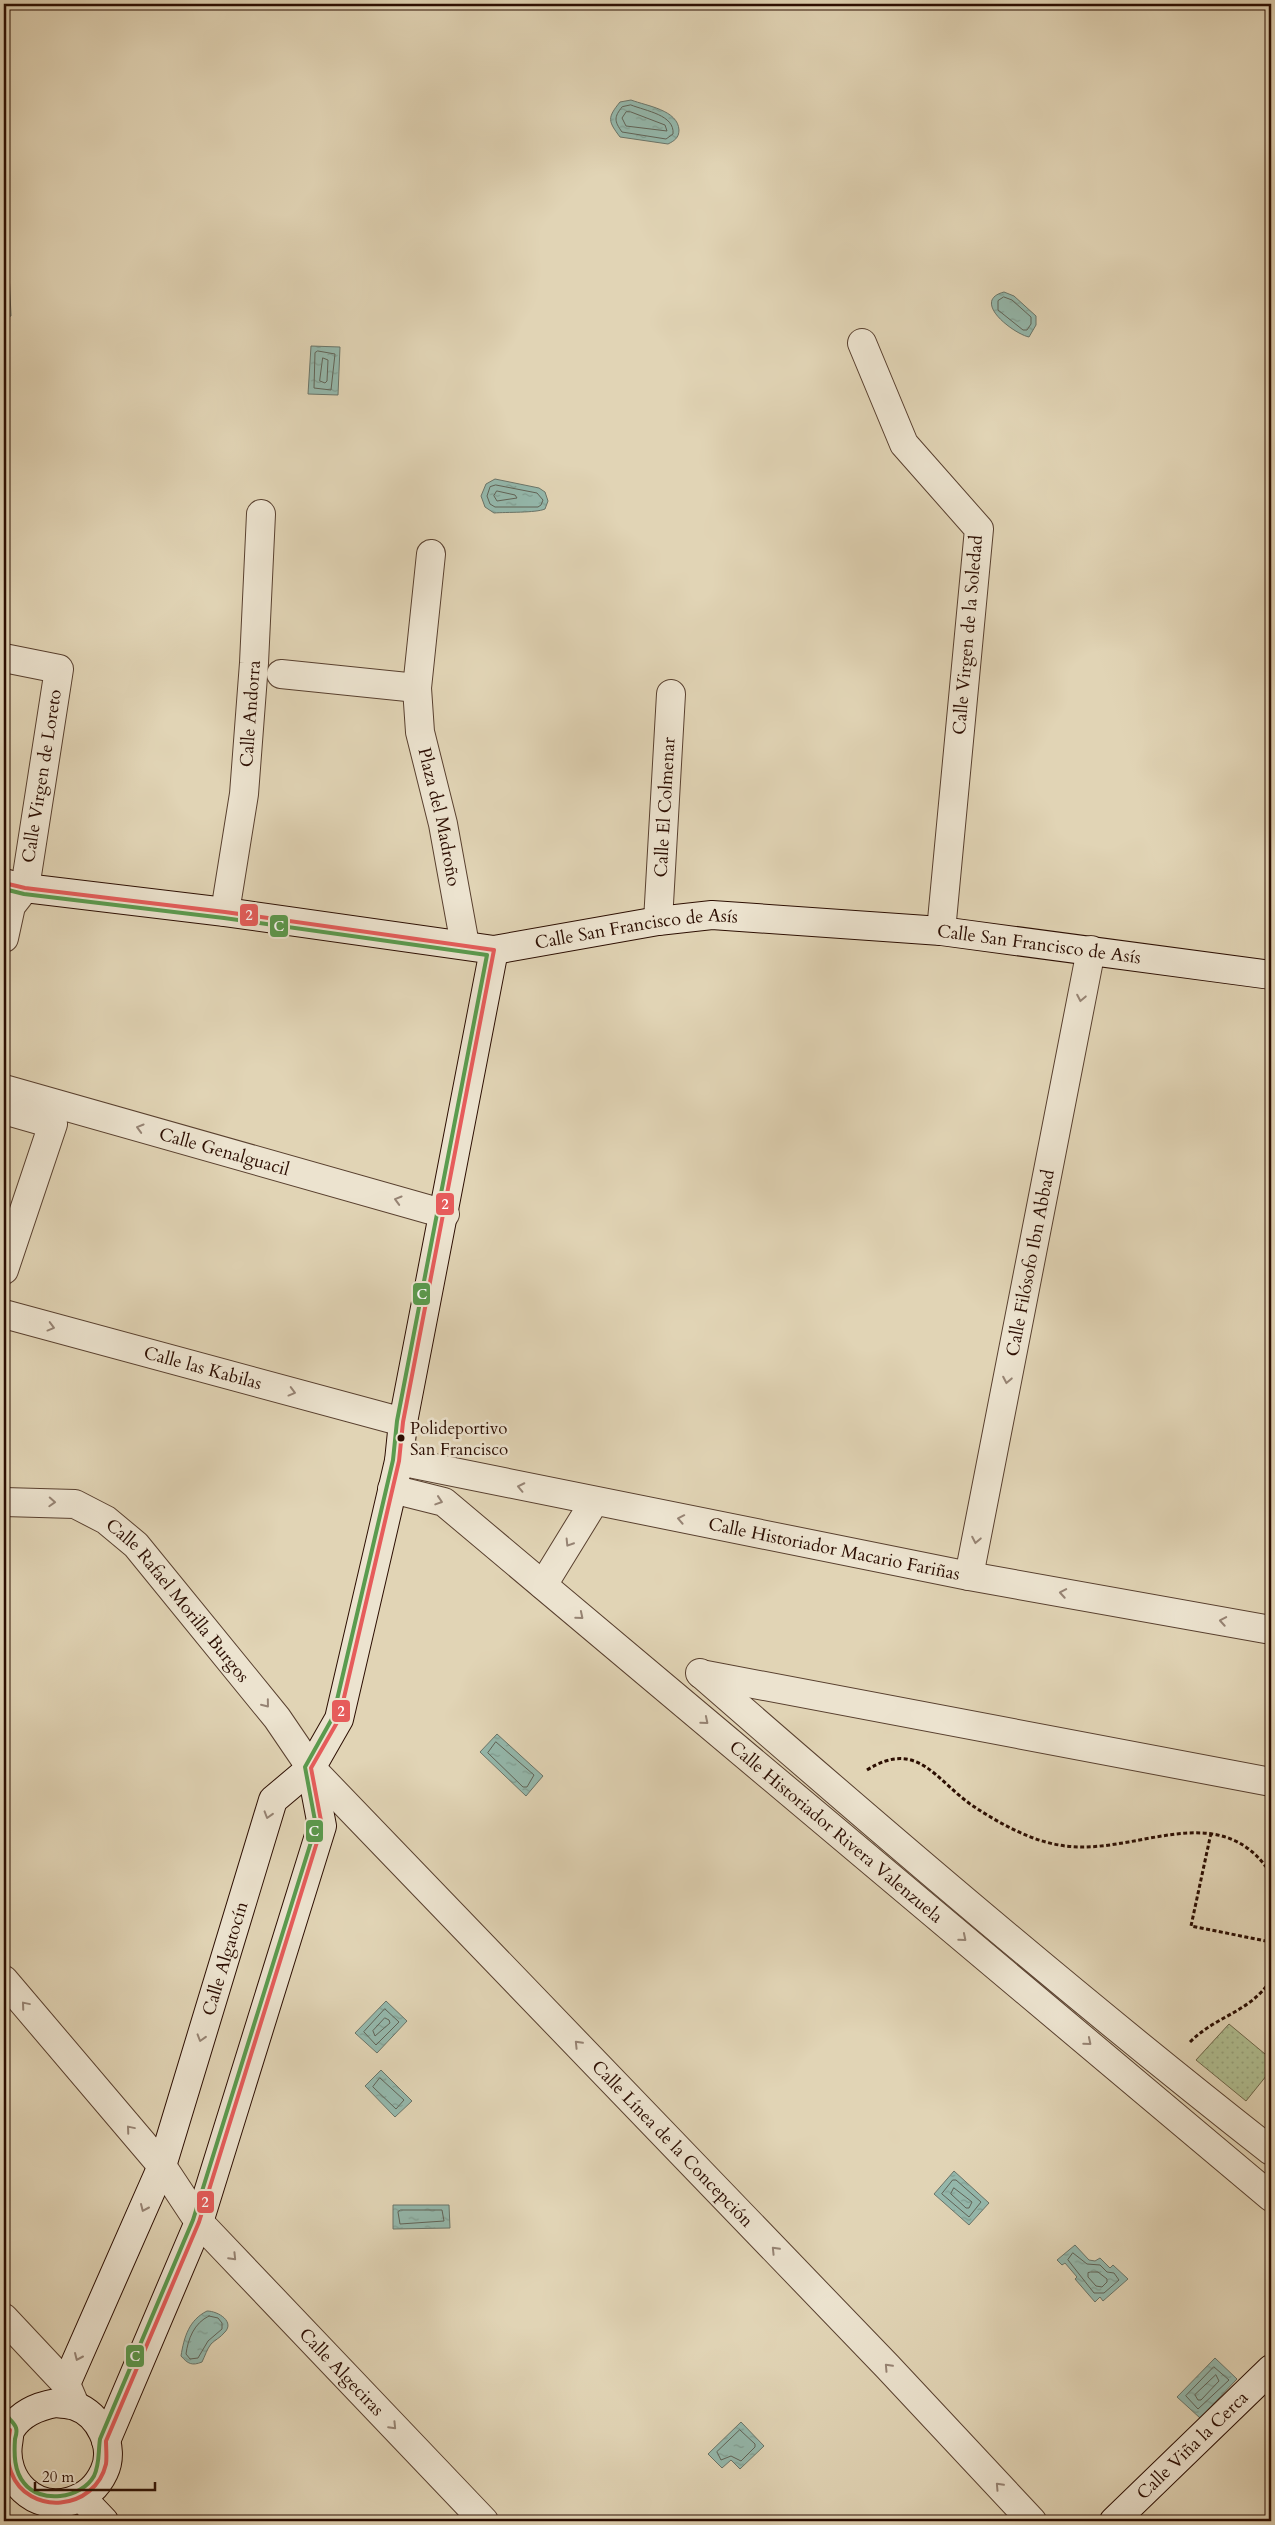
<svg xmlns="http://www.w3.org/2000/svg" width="1275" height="2525" font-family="Cardo,serif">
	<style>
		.park { fill: url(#park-dots); stroke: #6e6649 }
		.water { fill: url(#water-ripples); stroke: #6a7468 }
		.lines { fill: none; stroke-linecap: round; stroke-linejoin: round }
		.shore { stroke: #606357; stroke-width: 1 }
		.street-casing { stroke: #59402f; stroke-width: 30 }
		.secondary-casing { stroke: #2c0e02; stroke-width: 30 }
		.path { stroke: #2c0e02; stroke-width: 3; stroke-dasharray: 4 2.5; stroke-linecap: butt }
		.street { stroke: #ece3cf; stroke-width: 28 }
		.secondary { stroke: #ece3cf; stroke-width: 28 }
		.bus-1-casing { stroke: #ece3cf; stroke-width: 8 }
		.bus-2-casing { stroke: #ece3cf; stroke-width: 8 }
		.bus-1 { stroke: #e65c5b; stroke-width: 4 }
		.bus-2 { stroke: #5a9b4e; stroke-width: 4 }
		.oneway { stroke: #968373 }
		.bus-dot { fill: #2c0e02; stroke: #ece3cf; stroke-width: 2 }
		.labels { text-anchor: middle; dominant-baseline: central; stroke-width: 5; stroke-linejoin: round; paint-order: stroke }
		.bus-label { font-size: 17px; fill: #2c0e02; stroke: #ece3cf; text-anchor: start }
		.street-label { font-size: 18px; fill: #2c0e02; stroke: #ece3cf }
		.line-badge { stroke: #ece3cf; stroke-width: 2 }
		.badge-label { font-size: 14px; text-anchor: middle; font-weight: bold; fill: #fff }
	</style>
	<defs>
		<pattern id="park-dots" width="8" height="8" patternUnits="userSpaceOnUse" patternTransform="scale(1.25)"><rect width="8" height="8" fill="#afbd90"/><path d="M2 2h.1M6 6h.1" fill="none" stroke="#97a17b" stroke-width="1.8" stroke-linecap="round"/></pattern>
		<pattern id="water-ripples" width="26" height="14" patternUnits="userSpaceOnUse" patternTransform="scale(1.25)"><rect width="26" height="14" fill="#94b8ac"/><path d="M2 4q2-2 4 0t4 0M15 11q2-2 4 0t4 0" fill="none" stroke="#809d92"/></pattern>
	</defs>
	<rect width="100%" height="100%" fill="#e1d4b5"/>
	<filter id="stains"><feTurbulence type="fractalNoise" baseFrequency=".004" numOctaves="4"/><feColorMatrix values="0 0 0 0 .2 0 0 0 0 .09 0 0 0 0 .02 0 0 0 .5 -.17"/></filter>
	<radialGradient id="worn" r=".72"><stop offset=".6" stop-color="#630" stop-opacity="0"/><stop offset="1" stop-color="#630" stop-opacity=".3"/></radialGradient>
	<path class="park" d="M1229 2024 1271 2059V2070L1246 2101 1196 2060Z"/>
	<path class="water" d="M631 100C647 106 678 110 679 130 679 138 674 141 668 144L620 137C608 121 607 118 620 102Z
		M9 271 11 316 4 318V272Z
		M1004 292 1014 296 1036 316V325L1029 337C1014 334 970 301 1004 292Z
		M311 346 340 347 338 395 308 394Z
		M495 479 539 488 545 492 548 501 545 509C536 513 506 512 494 513L485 507 481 496 486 484Z
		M497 1734 543 1776 526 1796 480 1752Z
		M386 2001 407 2021 377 2053 355 2033Z
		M381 2070 412 2101 395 2117 365 2086Z
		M954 2171 989 2203 969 2225 934 2194Z
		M393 2205H449L450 2228 393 2229Z
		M1075 2245 1089 2260 1095 2261 1100 2258 1110 2268 1113 2265 1128 2279 1103 2301 1100 2297 1095 2302 1075 2279 1077 2277 1065 2263 1062 2265 1057 2260Z
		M207 2311C218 2311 236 2322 224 2333 221 2337 215 2340 211 2344 207 2349 205 2356 202 2362 192 2366 188 2364 181 2356 184 2337 189 2320 207 2311Z
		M1215 2358 1237 2379 1200 2418 1177 2397Z
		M741 2422 764 2446 740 2469 731 2460 722 2468 708 2454Z"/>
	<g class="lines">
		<path class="shore" d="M631 105C646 111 675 115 673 134L666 139 622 132C614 121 614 117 622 107Z
			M631 112 665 125 667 131 626 126 622 118 626 112Z
			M1004 297 1012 300 1031 317V324L1027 330H1023L998 310V301Z
			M318 351 335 354 331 390 314 388 315 353Z
			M323 358 328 360 327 381 325 383 320 381Z
			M496 485 537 493 543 500 541 505 538 507H495L490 504 487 496 490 487Z
			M497 491 515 495 517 498 497 501 494 496Z
			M496 1742 534 1775 527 1787H523L488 1753Z
			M385 2009 399 2022 376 2045 364 2032Z
			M385 2018 389 2020 390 2023 375 2036 373 2031Z
			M380 2078 404 2100 396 2109 373 2087Z
			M953 2180H956L981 2202 969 2217 942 2194Z
			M954 2188 972 2202 969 2208H966L951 2194Z
			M401 2210H442L444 2221 400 2224 398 2212Z
			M1073 2253 1087 2264 1100 2265 1107 2272 1114 2273 1119 2280 1104 2293H1094L1068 2260Z
			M1091 2272H1098L1107 2279V2282L1102 2287 1096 2286 1088 2277V2273Z
			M209 2316 218 2318 222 2323V2329L208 2341 198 2358 190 2359 186 2354C188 2339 194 2323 209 2316Z
			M1214 2367 1229 2380 1198 2409 1186 2396Z
			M1216 2375 1219 2381 1201 2400H1198L1195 2395Z
			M740 2430 755 2444V2447L741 2461 731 2456 721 2460 717 2452Z"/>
		<g class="street-casing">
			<g id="street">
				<path d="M862 343 904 444 979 529 941 931"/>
				<path id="s1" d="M431 554 417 688 420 732 443 824 465 945"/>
				<path d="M4 658 59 669 25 888 11 906 4 938"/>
				<path d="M281 674 417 688"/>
				<path id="s2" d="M225 912 244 794 254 663 261 514"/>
				<path id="s3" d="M658 921 671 694"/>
				<path id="s4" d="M4 1089 445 1214"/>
				<path d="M4 1110 53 1124 4 1270"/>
				<path id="s5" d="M4 1314 403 1422"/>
				<path id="s6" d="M399 1461 969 1576 1271 1630"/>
				<path id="s7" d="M392 1489 444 1502 1271 2197"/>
				<path id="s8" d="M4 1502 75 1504 106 1520 136 1545 277 1718 311 1768 887 2366 1032 2521"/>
				<path id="s9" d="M969 1576 1091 950"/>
				<path d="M543 1585 594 1502"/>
				<path d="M700 1673C887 1836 1076 1998 1271 2151"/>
				<path d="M701 1674 1271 1782"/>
				<path id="s10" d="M4 1980 162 2166 199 2222 484 2521"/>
				<path d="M4 2318 66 2384 75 2405"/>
			</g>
		</g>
		<g class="secondary-casing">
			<g id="secondary">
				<path id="s11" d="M4 883 25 888 225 912 494 950 658 921 712 915 941 931 1271 975"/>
				<path id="s12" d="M66 2384 162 2166 273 1800 311 1768 339 1719 399 1461 403 1422 494 950"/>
				<path d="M56 2403C62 2404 69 2404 75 2406 99 2414 116 2447 104 2472 97 2487 87 2496 71 2501 34 2512 3 2480 8 2444 9 2439 9 2432 11 2429 21 2413 39 2406 56 2403Z"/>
				<path d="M106 2441 199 2222 322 1826 311 1768"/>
				<path d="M82 2498 104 2521"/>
				<path id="s13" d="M1114 2521 1271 2369"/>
			</g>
		</g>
		<path class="path" d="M867 1770C918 1738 936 1781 973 1806 999 1823 1029 1840 1059 1845 1133 1859 1219 1793 1271 1874
			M1211 1833 1191 1926 1271 1942
			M1190 2042C1217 2015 1249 2013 1271 1980"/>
		<use href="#street" class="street"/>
		<use href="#secondary" class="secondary"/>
		<g class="bus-1-casing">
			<path id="bus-1" d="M4 883 25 888 225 912 494 950
				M10 2430C8 2443 6 2459 11 2472 28 2517 95 2511 106 2464 107 2457 106 2448 106 2441
				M106 2441 199 2222 322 1826 311 1768 339 1719 399 1461 403 1422 494 950"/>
		</g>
		<g class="bus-2-casing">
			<path id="bus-2" d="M4 889 24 894 224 918 487 955 397 1421 393 1460 333 1717 305 1767 316 1826 193 2220 100 2439C98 2452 100 2463 94 2476 81 2499 40 2504 24 2483 14 2471 14 2454 15 2439 16 2436 17 2431 16 2428 15 2424 11 2421 9 2418"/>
		</g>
		<use href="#bus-1" class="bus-1"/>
		<use href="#bus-2" class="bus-2"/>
	</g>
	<defs><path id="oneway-chevron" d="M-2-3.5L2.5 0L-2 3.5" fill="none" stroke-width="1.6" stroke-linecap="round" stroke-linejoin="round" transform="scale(1.25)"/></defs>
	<g class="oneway">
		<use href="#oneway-chevron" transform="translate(1081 998) rotate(101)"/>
		<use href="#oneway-chevron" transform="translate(140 1128) rotate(-164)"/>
		<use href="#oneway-chevron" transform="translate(398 1200) rotate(-164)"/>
		<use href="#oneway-chevron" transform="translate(51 1327) rotate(15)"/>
		<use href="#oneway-chevron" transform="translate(1007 1380) rotate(101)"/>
		<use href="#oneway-chevron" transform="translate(292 1392) rotate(15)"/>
		<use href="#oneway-chevron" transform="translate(521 1487) rotate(-168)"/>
		<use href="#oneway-chevron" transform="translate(439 1501) rotate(18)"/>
		<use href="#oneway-chevron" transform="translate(52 1502) rotate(3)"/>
		<use href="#oneway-chevron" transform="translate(681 1519) rotate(-169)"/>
		<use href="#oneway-chevron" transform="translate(976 1540) rotate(101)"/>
		<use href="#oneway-chevron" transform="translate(569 1543) rotate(122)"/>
		<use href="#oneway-chevron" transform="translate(1063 1593) rotate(-170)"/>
		<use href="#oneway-chevron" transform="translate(580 1616) rotate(40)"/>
		<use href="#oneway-chevron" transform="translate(1223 1621) rotate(-170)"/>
		<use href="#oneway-chevron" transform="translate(266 1704) rotate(51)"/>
		<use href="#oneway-chevron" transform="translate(705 1721) rotate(40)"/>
		<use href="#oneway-chevron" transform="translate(268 1815) rotate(107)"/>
		<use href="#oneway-chevron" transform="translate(963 1938) rotate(40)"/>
		<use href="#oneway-chevron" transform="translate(25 2005) rotate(-130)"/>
		<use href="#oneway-chevron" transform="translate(201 2038) rotate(107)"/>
		<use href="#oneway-chevron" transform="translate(1088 2042) rotate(40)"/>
		<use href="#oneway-chevron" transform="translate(578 2044) rotate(-134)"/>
		<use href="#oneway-chevron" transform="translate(130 2129) rotate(-130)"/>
		<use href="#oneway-chevron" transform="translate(144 2208) rotate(114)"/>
		<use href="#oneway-chevron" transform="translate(775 2250) rotate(-134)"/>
		<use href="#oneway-chevron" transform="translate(233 2257) rotate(46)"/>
		<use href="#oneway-chevron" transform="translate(78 2357) rotate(114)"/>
		<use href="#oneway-chevron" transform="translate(888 2367) rotate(-133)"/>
		<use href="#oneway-chevron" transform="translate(393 2426) rotate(46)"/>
		<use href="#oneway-chevron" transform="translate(999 2486) rotate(-133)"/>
	</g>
	<circle class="bus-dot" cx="401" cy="1438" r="4.5"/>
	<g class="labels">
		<g class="bus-label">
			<text x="410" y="1428">Polideportivo<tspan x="410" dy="21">San Francisco</tspan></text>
		</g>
		<g class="street-label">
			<text transform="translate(968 635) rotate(-85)">Calle Virgen de la Soledad</text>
			<text stroke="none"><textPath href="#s2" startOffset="200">Calle Andorra</textPath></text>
			<text transform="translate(42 776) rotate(-81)">Calle Virgen de Loreto</text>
			<text stroke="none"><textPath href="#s3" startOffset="114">Calle El Colmenar</textPath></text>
			<text stroke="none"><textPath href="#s1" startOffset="266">Plaza del Madroño</textPath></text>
			<text stroke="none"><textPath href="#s11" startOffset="639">Calle San Francisco de Asís</textPath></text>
			<text stroke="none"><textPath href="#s11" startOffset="1044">Calle San Francisco de Asís</textPath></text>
			<text stroke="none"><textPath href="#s4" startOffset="229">Calle Genalguacil</textPath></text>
			<text stroke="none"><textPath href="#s9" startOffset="319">Calle Filósofo Ibn Abbad</textPath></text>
			<text stroke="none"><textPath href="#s5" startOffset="206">Calle las Kabilas</textPath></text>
			<text stroke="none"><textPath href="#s6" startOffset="444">Calle Historiador Macario Fariñas</textPath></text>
			<text stroke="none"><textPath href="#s8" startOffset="214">Calle Rafael Morilla Burgos</textPath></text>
			<text stroke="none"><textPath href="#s7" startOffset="566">Calle Historiador Rivera Valenzuela</textPath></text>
			<text stroke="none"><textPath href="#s12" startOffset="455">Calle Algatocín</textPath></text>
			<text stroke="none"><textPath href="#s8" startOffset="950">Calle Línea de la Concepción</textPath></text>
			<text stroke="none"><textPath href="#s10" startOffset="518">Calle Algeciras</textPath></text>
			<text stroke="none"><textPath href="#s13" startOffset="109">Calle Viña la Cerca</textPath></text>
		</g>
	</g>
	<g class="line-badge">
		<rect x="239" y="903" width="20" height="24" rx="5" fill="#e65c5b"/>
		<rect x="269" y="914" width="20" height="24" rx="5" fill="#5a9b4e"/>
		<rect x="435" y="1192" width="20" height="24" rx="5" fill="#e65c5b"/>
		<rect x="412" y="1282" width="19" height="24" rx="5" fill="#5a9b4e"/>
		<rect x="331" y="1699" width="20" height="24" rx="5" fill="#e65c5b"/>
		<rect x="305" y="1819" width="19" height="24" rx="5" fill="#5a9b4e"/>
		<rect x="196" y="2190" width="19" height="24" rx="5" fill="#e65c5b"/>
		<rect x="125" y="2344" width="20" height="24" rx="5" fill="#5a9b4e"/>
	</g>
	<g class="badge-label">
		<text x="249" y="920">2</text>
		<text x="279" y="931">C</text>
		<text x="445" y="1209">2</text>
		<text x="422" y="1299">C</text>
		<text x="341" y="1716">2</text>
		<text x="314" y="1836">C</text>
		<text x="205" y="2207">2</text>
		<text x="135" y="2361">C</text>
	</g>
	<rect width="1275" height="2525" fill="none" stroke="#e1d4b5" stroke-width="20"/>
	<rect x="5" y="5" width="1265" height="2515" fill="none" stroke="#2c0e02" stroke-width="2.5"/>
	<rect x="10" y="10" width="1255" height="2505" fill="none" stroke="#2c0e02"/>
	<path d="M35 2482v8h120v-8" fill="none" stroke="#2c0e02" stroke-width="2.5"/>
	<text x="42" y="2482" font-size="15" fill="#2c0e02" stroke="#ece3cf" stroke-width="4" paint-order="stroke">20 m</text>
	<rect width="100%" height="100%" filter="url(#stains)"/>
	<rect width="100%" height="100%" fill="url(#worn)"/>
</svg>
